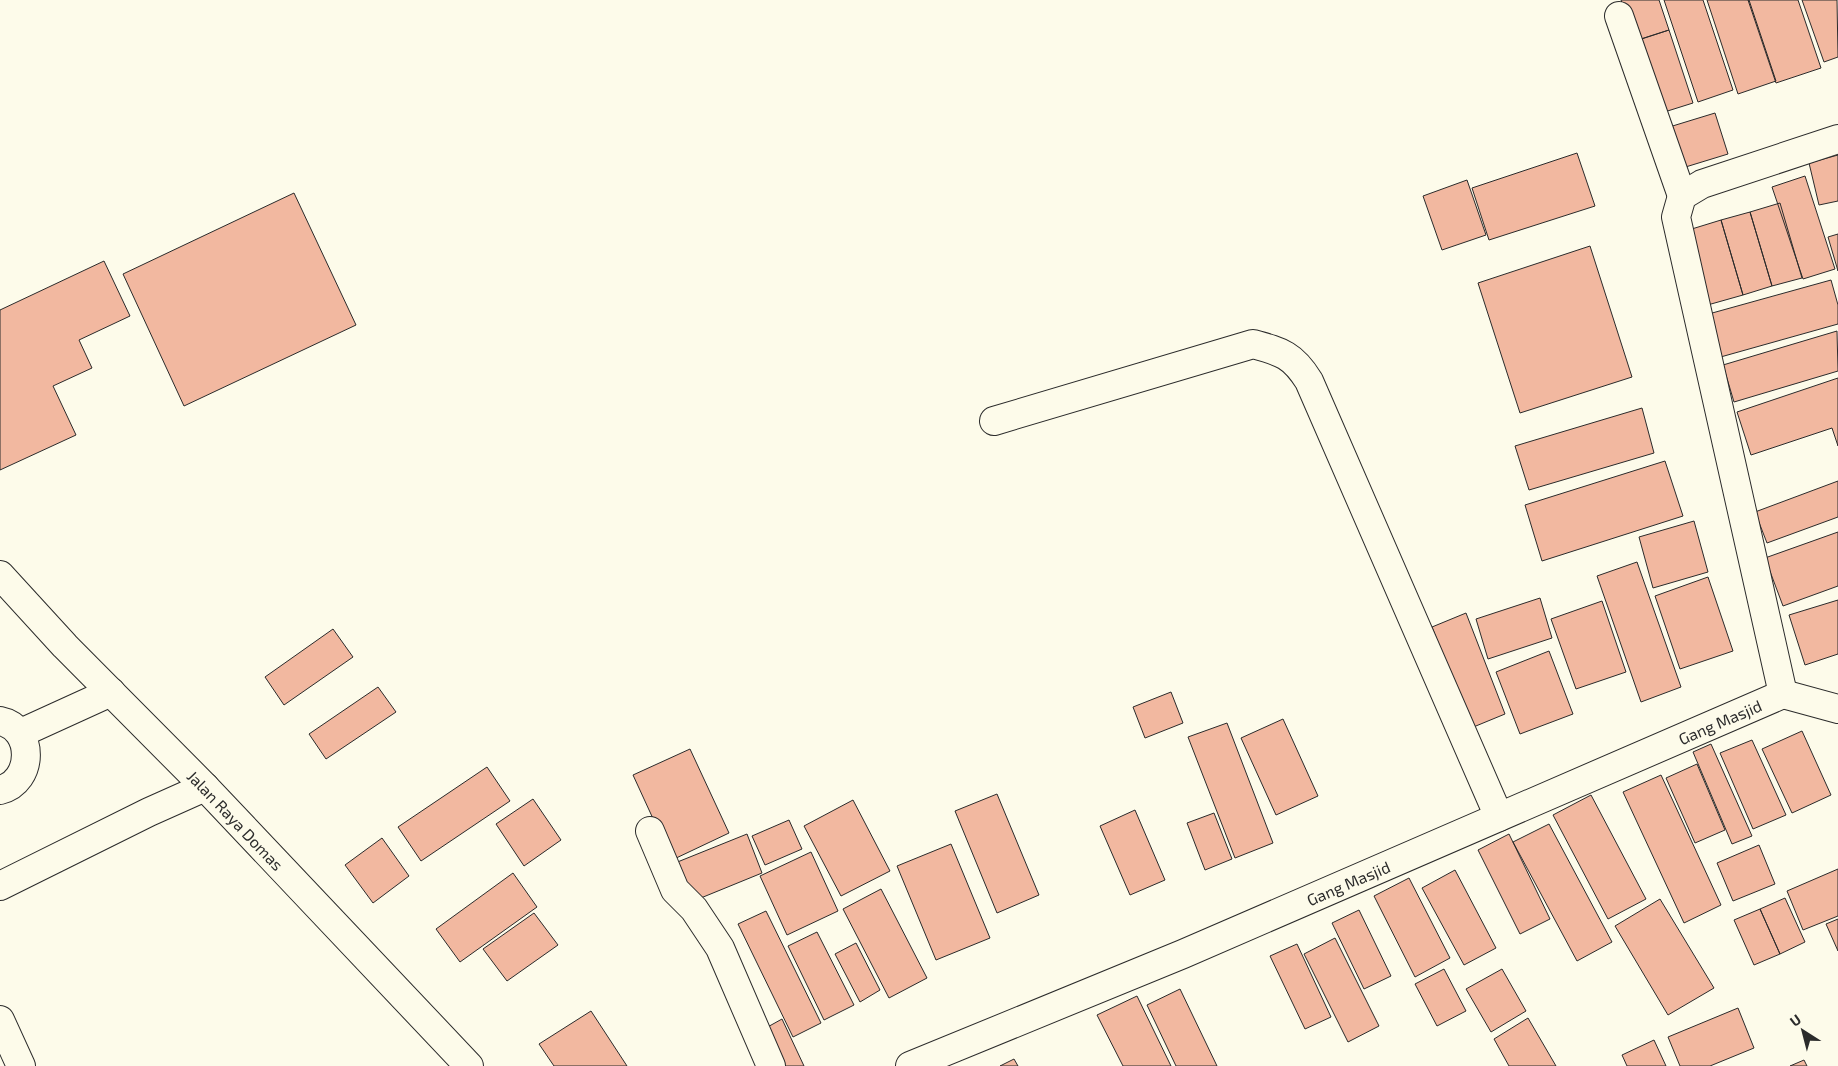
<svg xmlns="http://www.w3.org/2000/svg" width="1838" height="1066" font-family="'Exo 2',sans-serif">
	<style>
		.building { fill: #f2b8a0; stroke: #2b2b2b }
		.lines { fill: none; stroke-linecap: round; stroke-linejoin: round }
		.minor-casing { stroke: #2b2b2b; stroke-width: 30 }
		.highway-casing { stroke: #2b2b2b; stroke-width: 30 }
		.minor { stroke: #fdfbea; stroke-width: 28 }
		.highway { stroke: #fdfbea; stroke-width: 28 }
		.labels { text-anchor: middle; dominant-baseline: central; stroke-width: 4; stroke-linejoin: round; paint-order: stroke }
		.street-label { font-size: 16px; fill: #2b2b2b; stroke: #fdfbea }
	</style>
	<rect width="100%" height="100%" fill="#fdfbea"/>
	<path class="building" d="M1621 0H1659L1669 30 1635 41Z
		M1664 0H1703L1733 90 1698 102Z
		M1707 0H1749L1776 81 1738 94Z
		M1748 0H1798L1821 68 1776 83Z
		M1802 0H1837L1838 57 1824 62Z
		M1669 30 1693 103 1658 114 1635 41Z
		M1715 113 1728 154 1679 169 1666 128Z
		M1577 153 1595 206 1489 240 1472 188Z
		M1838 155V201L1819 205 1809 163Z
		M1805 176 1835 269 1803 279 1772 187Z
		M1467 180 1486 235 1442 250 1423 196Z
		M294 193 356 325 184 406 123 274Z
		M1780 203 1802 278 1772 286 1750 212Z
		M1750 212 1772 286 1743 295 1721 220Z
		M1721 220 1743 295 1704 306 1682 232Z
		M1838 234V271L1828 237Z
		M1590 246 1632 377 1520 413 1478 283Z
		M104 261 130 316 79 340 92 368 53 386 76 435 0 470V310Z
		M1831 280 1838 305V324L1717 358 1705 315Z
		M1837 331 1838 371 1734 402 1723 365Z
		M1838 378V446L1832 428 1751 455 1737 412Z
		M1642 408 1654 453 1529 490 1515 446Z
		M1665 461 1683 516 1542 561 1525 505Z
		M1838 481V517L1767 543 1755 512Z
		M1694 521 1708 572 1653 588 1639 537Z
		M1838 532V586L1783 606 1765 558Z
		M1637 562 1681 687 1641 702 1597 576Z
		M1708 577 1733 651 1680 669 1655 596Z
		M1540 598 1552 638 1488 659 1476 619Z
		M1838 600V654L1805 665 1789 615Z
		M1602 601 1626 672 1576 689 1551 619Z
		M1466 613 1505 714 1471 728 1432 627Z
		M333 629 353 657 284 705 265 677Z
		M1549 651 1573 714 1520 734 1496 672Z
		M378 687 396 712 326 759 309 734Z
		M1171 692 1183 723 1145 738 1133 707Z
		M1283 719 1318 796 1276 815 1241 738Z
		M1227 723 1273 843 1235 858 1188 737Z
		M1802 731 1831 795 1792 813 1762 749Z
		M1752 740 1786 815 1753 829 1720 753Z
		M1711 744 1752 836 1732 844 1693 752Z
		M690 749 729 833 672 860 633 775Z
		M1697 764 1725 830 1695 843 1666 778Z
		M487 767 510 801 421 861 398 827Z
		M1661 775 1721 905 1684 923 1623 792Z
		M997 794 1039 895 997 913 955 811Z
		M1591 795 1646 899 1608 919 1553 815Z
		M533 799 561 840 524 866 496 824Z
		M853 800 890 871 841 896 804 826Z
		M1135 810 1165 880 1130 895 1100 826Z
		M1214 813 1232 859 1205 870 1187 823Z
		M789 820 802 849 765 865 752 836Z
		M1549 824 1612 942 1577 961 1513 842Z
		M747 834 762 873 691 902 675 863Z
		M1509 834 1550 919 1520 934 1478 850Z
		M382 838 409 876 373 903 345 865Z
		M951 844 990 938 936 960 897 866Z
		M1759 845 1775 884 1733 901 1717 863Z
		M811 852 838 911 787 935 760 876Z
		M1838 869V916L1803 930 1787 891Z
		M1455 870 1496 948 1464 965 1422 888Z
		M513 873 537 907 460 962 436 929Z
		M1409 878 1450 958 1415 977 1374 896Z
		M881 889 927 978 889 998 843 909Z
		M1785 898 1805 942 1780 954 1760 909Z
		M1660 899 1714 988 1668 1015 1615 926Z
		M1760 909 1780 954 1754 965 1734 920Z
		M1359 910 1391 976 1364 989 1332 923Z
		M766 911 821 1023 793 1037 738 924Z
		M534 913 558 945 507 981 483 949Z
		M1838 919V951L1826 924Z
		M817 932 854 1005 824 1020 788 946Z
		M1335 938 1379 1026 1348 1042 1304 954Z
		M856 943 880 990 860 1002 835 954Z
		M1297 944 1331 1017 1305 1029 1270 956Z
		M1444 969 1466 1011 1437 1026 1415 984Z
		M1502 969 1526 1011 1491 1032 1466 989Z
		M1180 989 1217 1066H1176L1147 1005Z
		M1137 996 1171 1066H1123L1097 1015Z
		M1738 1008 1754 1048 1710 1066H1680L1668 1037Z
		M591 1011 627 1066H554L539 1044Z
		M1528 1018 1556 1066H1509L1494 1039Z
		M782 1019 804 1066H781L764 1029Z
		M1654 1040 1666 1066H1627L1622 1055Z
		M1014 1059 1018 1066H1000Z
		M1804 1060 1807 1066H1790Z"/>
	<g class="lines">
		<g class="minor-casing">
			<g id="minor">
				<path d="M1619 16 1682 196"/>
				<path d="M994 421 1253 344C1282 352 1293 355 1309 381L1499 817"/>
				<path d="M1783 694 1676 217 1682 196 1702 184 1838 139"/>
				<path d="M1783 694 1838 709"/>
				<path d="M0 721C35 728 34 782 0 790"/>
				<path d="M21 733 111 692"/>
				<path d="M650 831 675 890 694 909 720 948 771 1066"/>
				<path d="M0 886 149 812 205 787"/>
				<path d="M0 1020 21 1066"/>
				<path id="s1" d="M910 1066 1183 954 1783 694"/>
			</g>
		</g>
		<g class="highway-casing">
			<g id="highway">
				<path id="s2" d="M0 575 65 646 205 787 469 1066"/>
			</g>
		</g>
		<use href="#minor" class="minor"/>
		<use href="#highway" class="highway"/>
	</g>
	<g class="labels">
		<g class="street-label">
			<text stroke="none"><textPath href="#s1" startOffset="880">Gang Masjid</textPath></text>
			<text stroke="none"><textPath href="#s2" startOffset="340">Jalan Raya Domas</textPath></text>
			<text stroke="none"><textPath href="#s1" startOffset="475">Gang Masjid</textPath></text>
		</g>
	</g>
	<g transform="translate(1803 1031) rotate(324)" stroke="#fdfbea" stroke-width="4" paint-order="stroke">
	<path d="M0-4L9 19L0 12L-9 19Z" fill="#2b2b2b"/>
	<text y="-8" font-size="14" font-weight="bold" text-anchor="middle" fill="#2b2b2b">U</text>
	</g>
</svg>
